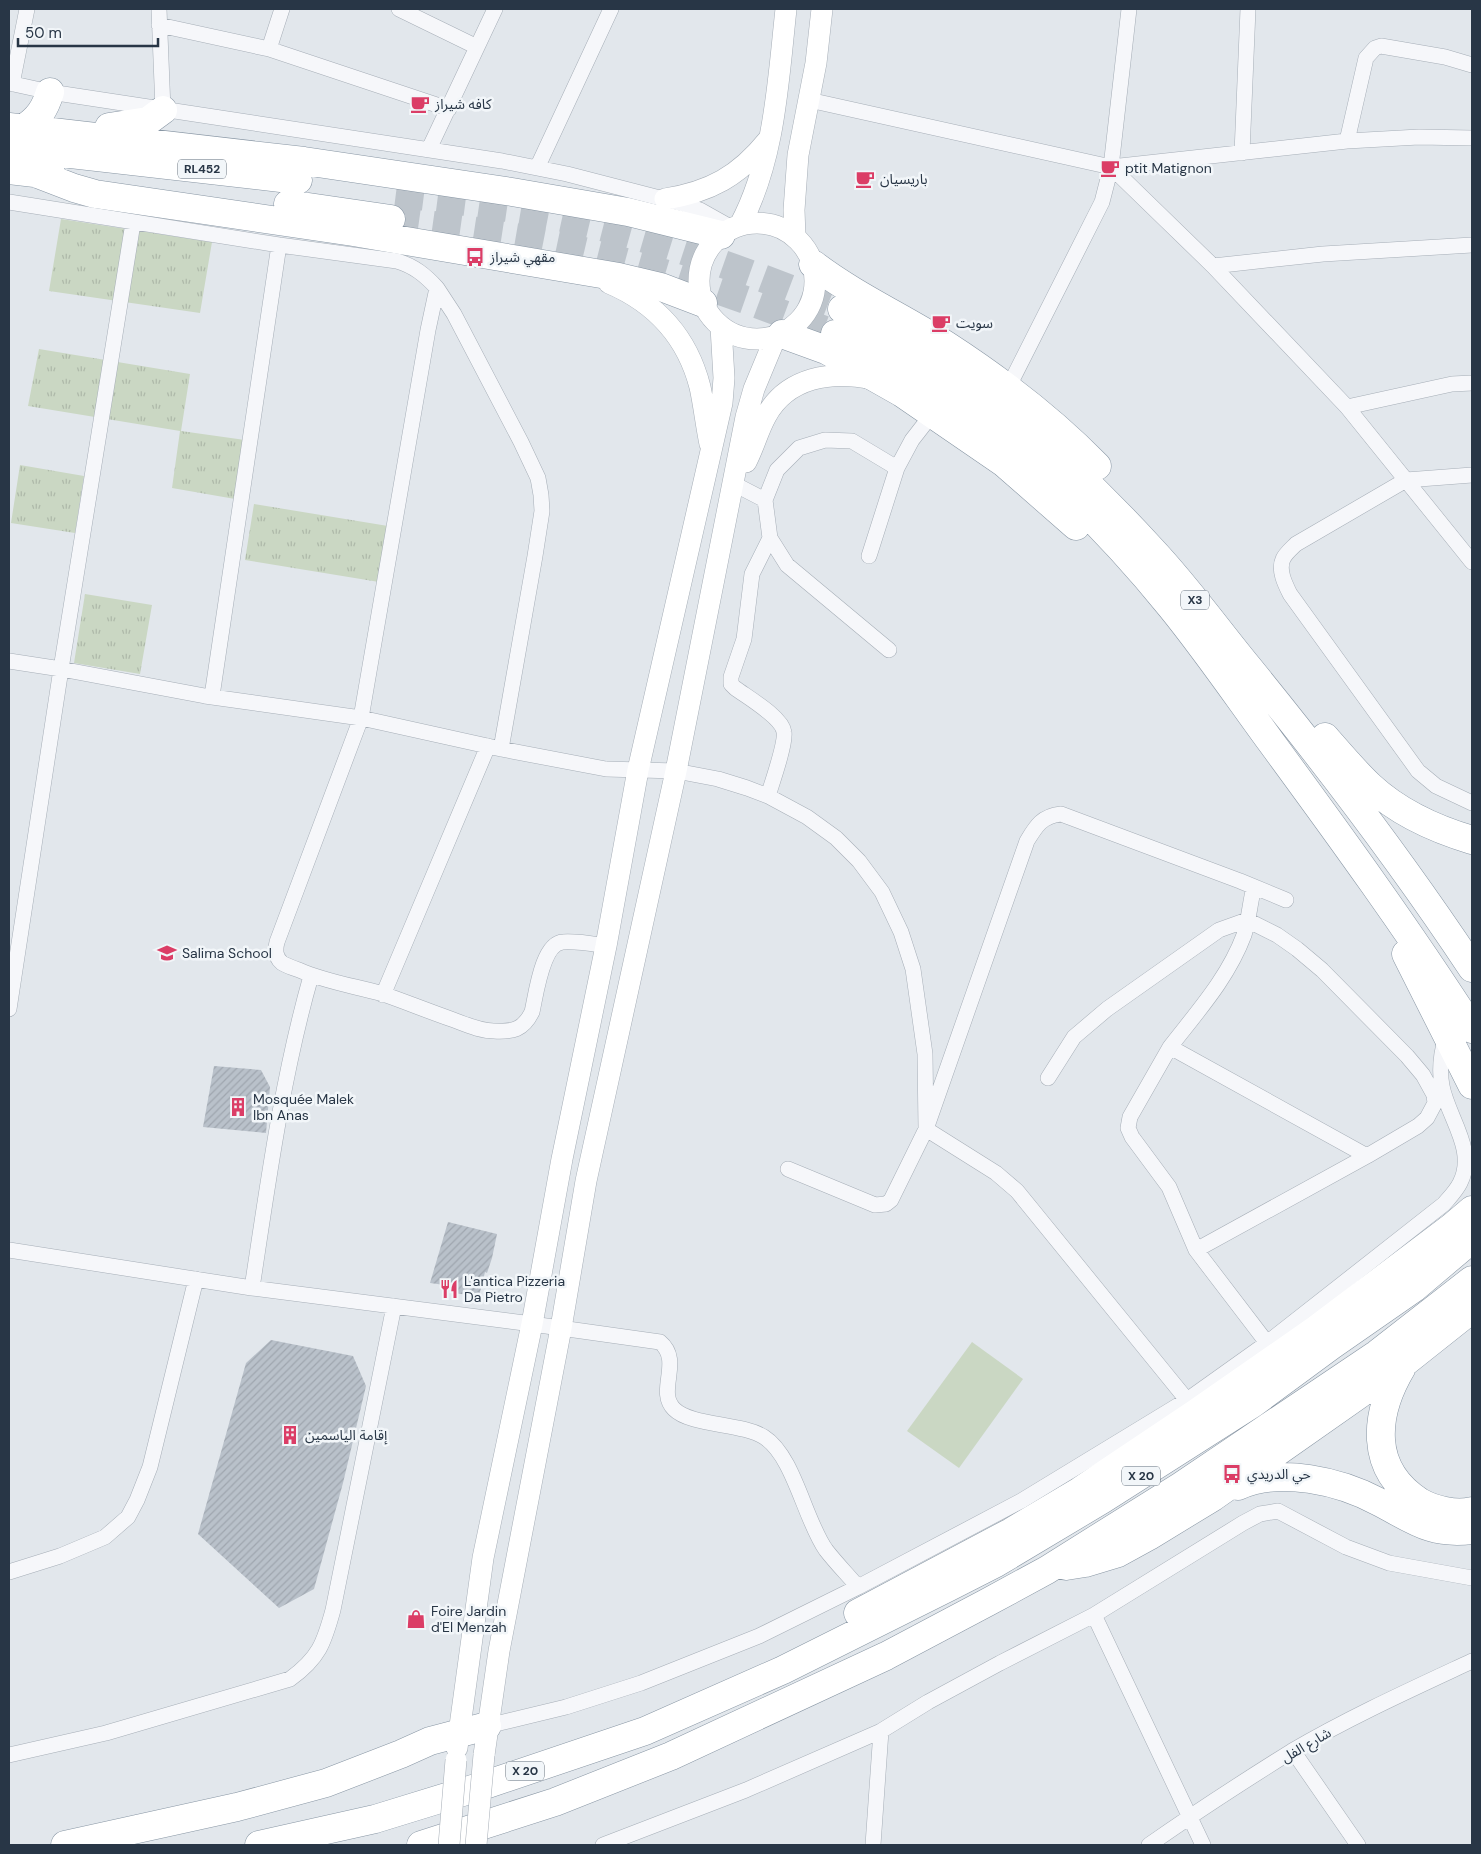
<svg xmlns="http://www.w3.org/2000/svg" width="1481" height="1854" font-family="'DM Sans','Noto Sans Arabic',sans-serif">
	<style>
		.grass { fill: url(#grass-tufts) }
		.garden { fill: #cad7c3 }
		.building { fill: url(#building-hatch) }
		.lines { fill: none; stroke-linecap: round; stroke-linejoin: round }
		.highway-tunnel { stroke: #bdc4cb; stroke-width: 28; stroke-dasharray: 28 14; stroke-linecap: butt }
		.street-casing { stroke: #a6aeb7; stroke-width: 16 }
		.secondary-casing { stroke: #a6aeb7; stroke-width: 22 }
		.highway-casing { stroke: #8896a4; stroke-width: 29 }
		.street { stroke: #f6f7fa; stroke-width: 15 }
		.secondary { stroke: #fff; stroke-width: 21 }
		.highway { stroke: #fff; stroke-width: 28 }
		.secondary-bridge-casing { stroke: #a6aeb7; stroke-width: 22; stroke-linecap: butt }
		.secondary-bridge { stroke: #fff; stroke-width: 21 }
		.labels { text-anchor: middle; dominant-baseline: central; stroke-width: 5; stroke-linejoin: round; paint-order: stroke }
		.shield { fill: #f2f6f9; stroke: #65707c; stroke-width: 1 }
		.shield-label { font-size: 12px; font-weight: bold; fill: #283646 }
		.poi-label { font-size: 14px; fill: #283646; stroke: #f2f6f9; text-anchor: start }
		.street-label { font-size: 14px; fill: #283646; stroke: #f2f6f9 }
	</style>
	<defs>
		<pattern id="grass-tufts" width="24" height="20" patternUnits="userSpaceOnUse" patternTransform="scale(1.25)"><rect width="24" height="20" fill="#cad7c3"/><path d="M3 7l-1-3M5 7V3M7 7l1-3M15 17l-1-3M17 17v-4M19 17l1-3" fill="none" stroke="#aeb9a9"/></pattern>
		<pattern id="building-hatch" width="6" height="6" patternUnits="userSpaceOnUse" patternTransform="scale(1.25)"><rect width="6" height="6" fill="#b9c1ca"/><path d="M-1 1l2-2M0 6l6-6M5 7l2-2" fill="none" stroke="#9fa6af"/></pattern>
	</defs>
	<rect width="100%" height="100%" fill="#e2e7ec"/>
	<path class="grass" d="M61 219 212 242 200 313 49 291Z
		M39 349 190 374 181 431 245 440 235 499 172 488 180 431 28 406Z
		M20 465 84 476 75 533 11 523Z
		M254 504 388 526 379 582 245 560Z
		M85 594 152 605 140 674 74 663Z"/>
	<path class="garden" d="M972 1342 1023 1379 959 1468 907 1431Z"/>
	<path class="building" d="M214 1066 261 1070 270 1087 266 1133 203 1127Z
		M448 1222 497 1234 492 1258 487 1273 485 1272 479 1296 452 1293V1286L430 1283Z
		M271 1340 353 1356 366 1386 343 1483 314 1589 279 1608 198 1534 246 1363Z"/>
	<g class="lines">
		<path class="highway-tunnel" d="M396 193C456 201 517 207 576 221 667 242 755 274 842 309
			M391 219C453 228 515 235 575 249 665 270 750 300 835 334"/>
		<g class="street-casing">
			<path id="street" d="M159 9 163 110
				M399 9 477 47
				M1129 9 1111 167 1213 266 1347 407 1472 562
				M159 25 269 49 282 9
				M269 49 449 109
				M9 83 50 92 502 161 567 174 683 204 700 210 732 228
				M12 84 27 9
				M809 100 1111 167 1347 141 1366 58 1375 48 1381 46 1445 57 1472 65
				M1347 141 1419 137 1472 138
				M429 149 495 9
				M1242 153 1248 9
				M537 168 611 9
				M9 202 279 245 397 261C414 266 425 275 437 288L428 330 361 718 277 942C275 950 275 957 282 963 287 966 293 968 299 970 326 982 355 986 383 994 406 1002 428 1011 451 1019 465 1024 479 1031 494 1031 513 1032 523 1030 532 1012 536 995 542 943 563 942 577 941 593 944 606 946
				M1213 266 1323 254 1472 245
				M437 288 454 314 521 442 538 478 541 495 542 511 535 556 501 749
				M1008 388 1102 202 1111 167
				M1347 407 1452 384 1472 383
				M1472 475 1406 480 1296 544C1292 548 1285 554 1283 559 1278 570 1285 584 1290 594L1418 771 1436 786 1472 803
				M734 484 765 500
				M869 556 897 468 912 440 933 413
				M889 650 787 565 770 538 765 500 777 470 799 448 825 440 852 441 897 468
				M9 661 61 669 205 696 361 718 501 749 606 769 676 771 718 779 747 788 768 796 807 817 836 838 859 861 882 892 901 932 913 969 925 1054 926 1129 891 1200 886 1204 875 1205 788 1169
				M212 696 279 245
				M768 796C772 783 786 743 784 732 782 717 747 697 735 688L731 684V677L744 639 752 574 770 538
				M383 995 488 746
				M9 1009 61 669 133 223
				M1170 1047C1197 1012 1228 978 1244 935 1249 920 1250 902 1254 887
				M1048 1078 1074 1037 1107 1009 1219 930 1247 920 1277 935 1297 949 1322 970 1407 1056 1423 1075 1434 1095 1435 1103 1427 1118 1418 1126 1367 1156 1196 1250
				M9 1250 252 1288 532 1324 660 1342C683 1361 656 1391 674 1409 691 1426 742 1423 764 1437 794 1456 805 1521 826 1550 836 1563 848 1575 858 1587
				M252 1288C268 1183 282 1078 311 976
				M1267 1343 1196 1250 1169 1187 1132 1137 1128 1128 1130 1117 1170 1047 1367 1156
				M1187 1400 1017 1191 996 1173 926 1129 1027 841C1036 826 1042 816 1061 814L1240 881 1286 900
				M9 1572 60 1556 105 1537 128 1517 137 1500 150 1467 196 1279
				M1094 1615 1203 1845
				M487 1726 566 1707 641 1683 759 1636 858 1587 1021 1501 1187 1400 1267 1343 1444 1204C1449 1198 1456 1191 1460 1183 1477 1150 1448 1118 1442 1086 1439 1069 1441 1053 1446 1037
				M1293 1751 1358 1845
				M9 1755 106 1733 290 1679C319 1658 324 1643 333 1610L394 1306
				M603 1845 746 1790 881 1731 928 1702 1000 1663 1094 1615 1243 1523 1260 1514 1278 1511 1346 1547 1389 1563 1472 1578
				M873 1845 881 1731
				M1149 1845C1196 1812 1244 1781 1292 1751 1350 1717 1412 1689 1472 1661"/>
		</g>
		<g class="secondary-casing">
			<path id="secondary" d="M665 199C710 192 739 176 768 140
				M699 281a58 58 0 1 1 116 0a58 58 0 1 1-116 0Z
				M740 225C775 159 778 82 786 9
				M795 237 794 210 798 155 816 63 822 9
				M609 283C656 303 687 336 700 387 704 405 706 425 710 444
				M746 462C754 447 758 430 766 416 787 377 832 370 872 379
				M457 1748 483 1558 532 1324 562 1159 606 946 638 770 722 403 724 378 721 327
				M484 1755 499 1651 561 1328 586 1181 676 771 746 417 754 389 776 336"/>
		</g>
		<g class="highway-casing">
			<path id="highway" d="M9 127 304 161 512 192 628 212 721 235
				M109 127 148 121 163 110
				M24 128C38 119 45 109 50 92
				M9 147 298 180
				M9 170 52 175
				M35 173 74 188 95 194 353 232 619 277 661 287 703 303
				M288 204 391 219
				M813 264C855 296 902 317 946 345 1000 380 1052 420 1097 466
				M842 309C961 367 1062 451 1151 549 1186 586 1216 628 1248 667 1327 764 1403 864 1472 968
				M782 334 826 350 902 393 1004 463 1076 526
				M835 334C971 398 1077 491 1171 607 1206 650 1238 697 1271 742 1340 836 1409 931 1472 1029
				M1325 737C1339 753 1354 771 1370 786 1399 813 1435 829 1472 840
				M1406 954 1472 1085
				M1402 1367C1374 1414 1368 1469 1420 1502 1434 1510 1456 1515 1472 1511
				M1238 1486C1280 1467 1340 1481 1379 1502 1414 1520 1430 1535 1472 1530
				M1066 1566 1085 1563 1118 1553 1149 1536 1213 1497 1404 1363 1472 1309
				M858 1613 1011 1532 1080 1491 1195 1414 1317 1329 1452 1227 1472 1210
				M65 1845 237 1807 326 1783 401 1754 430 1741 487 1726
				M259 1845 375 1819 479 1787 645 1731 783 1670 949 1587 996 1563 1103 1499 1252 1404 1332 1345 1414 1288 1472 1239
				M421 1845 555 1802 671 1756 886 1656 988 1602 1047 1570 1181 1486 1377 1354 1472 1280"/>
		</g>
		<use href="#street" class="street"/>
		<use href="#secondary" class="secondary"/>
		<use href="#highway" class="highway"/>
		<g class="secondary-bridge-casing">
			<path id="secondary-bridge" d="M449 1845 456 1760
				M476 1845 484 1755"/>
		</g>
		<use href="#secondary-bridge" class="secondary-bridge"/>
	</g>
	<defs>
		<g id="cafe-bare" transform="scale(1.5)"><path d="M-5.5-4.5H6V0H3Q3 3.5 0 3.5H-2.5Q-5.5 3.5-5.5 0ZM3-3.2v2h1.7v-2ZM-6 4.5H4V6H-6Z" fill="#db3d66" stroke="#f2f6f9" stroke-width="2.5" paint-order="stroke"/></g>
		<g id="bus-bare" transform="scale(1.5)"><path d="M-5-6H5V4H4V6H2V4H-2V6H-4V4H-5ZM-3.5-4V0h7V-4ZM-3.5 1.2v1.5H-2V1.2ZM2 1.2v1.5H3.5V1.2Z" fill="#db3d66" stroke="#f2f6f9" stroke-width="2.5" paint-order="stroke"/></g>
		<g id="school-bare" transform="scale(1.5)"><path d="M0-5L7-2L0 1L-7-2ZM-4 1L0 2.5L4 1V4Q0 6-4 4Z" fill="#db3d66" stroke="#f2f6f9" stroke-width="2.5" paint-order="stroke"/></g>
		<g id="building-bare" transform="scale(1.5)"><path d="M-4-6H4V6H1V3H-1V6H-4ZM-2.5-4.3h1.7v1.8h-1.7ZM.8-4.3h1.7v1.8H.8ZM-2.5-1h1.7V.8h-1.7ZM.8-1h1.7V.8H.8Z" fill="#db3d66" stroke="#f2f6f9" stroke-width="2.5" paint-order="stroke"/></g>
		<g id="restaurant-bare" transform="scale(1.5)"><path d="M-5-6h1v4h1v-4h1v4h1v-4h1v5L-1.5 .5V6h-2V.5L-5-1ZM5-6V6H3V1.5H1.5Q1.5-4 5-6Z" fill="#db3d66" stroke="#f2f6f9" stroke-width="2.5" paint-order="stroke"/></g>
		<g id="shop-bare" transform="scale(1.5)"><path d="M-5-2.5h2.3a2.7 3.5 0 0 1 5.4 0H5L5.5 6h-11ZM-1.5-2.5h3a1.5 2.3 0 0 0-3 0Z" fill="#db3d66" stroke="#f2f6f9" stroke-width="2.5" paint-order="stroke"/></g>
	</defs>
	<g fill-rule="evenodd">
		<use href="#cafe-bare" x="420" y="104"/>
		<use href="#cafe-bare" x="1110" y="168"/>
		<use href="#cafe-bare" x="865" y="179"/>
		<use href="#bus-bare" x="475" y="257"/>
		<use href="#cafe-bare" x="941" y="323"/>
		<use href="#school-bare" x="167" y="953"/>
		<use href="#building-bare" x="238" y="1107"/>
		<use href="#restaurant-bare" x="449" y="1289"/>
		<use href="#building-bare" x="290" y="1435"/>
		<use href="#bus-bare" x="1232" y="1474"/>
		<use href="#shop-bare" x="416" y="1619"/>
	</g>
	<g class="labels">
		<g class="shield">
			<rect x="178" y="159.5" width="48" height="19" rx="4"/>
			<rect x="1181" y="590.5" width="28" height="19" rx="4"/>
			<rect x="1122" y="1466.5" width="38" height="19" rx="4"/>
			<rect x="506" y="1761.5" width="38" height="19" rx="4"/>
		</g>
		<g class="shield-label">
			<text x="202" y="169">RL452</text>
			<text x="1195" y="600">X3</text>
			<text x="1141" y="1476">X 20</text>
			<text x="525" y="1771">X 20</text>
		</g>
		<g class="poi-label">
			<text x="435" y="104">کافه شيراز</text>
			<text x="1125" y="168">ptit Matignon</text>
			<text x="880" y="179">باريسيان</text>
			<text x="490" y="257">مقهي شيراز</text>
			<text x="956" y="323">سويت</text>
			<text x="182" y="953">Salima School</text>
			<text x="253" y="1099">Mosquée Malek<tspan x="253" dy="16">Ibn Anas</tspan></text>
			<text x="464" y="1281">L'antica Pizzeria<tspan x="464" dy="16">Da Pietro</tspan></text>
			<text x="305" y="1435">إقامة الياسمين</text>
			<text x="1247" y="1474">حي الدريدي</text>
			<text x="431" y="1611">Foire Jardin<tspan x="431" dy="16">d'El Menzah</tspan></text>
		</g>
		<g class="street-label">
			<text transform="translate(1306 1745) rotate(-30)">شارع الفل</text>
		</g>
	</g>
	<rect width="1481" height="1854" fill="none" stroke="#283646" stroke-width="20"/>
	<path d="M18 38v8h140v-8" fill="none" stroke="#283646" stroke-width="2.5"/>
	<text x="25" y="38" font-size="15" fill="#283646" stroke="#f2f6f9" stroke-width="4" paint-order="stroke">50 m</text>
</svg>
